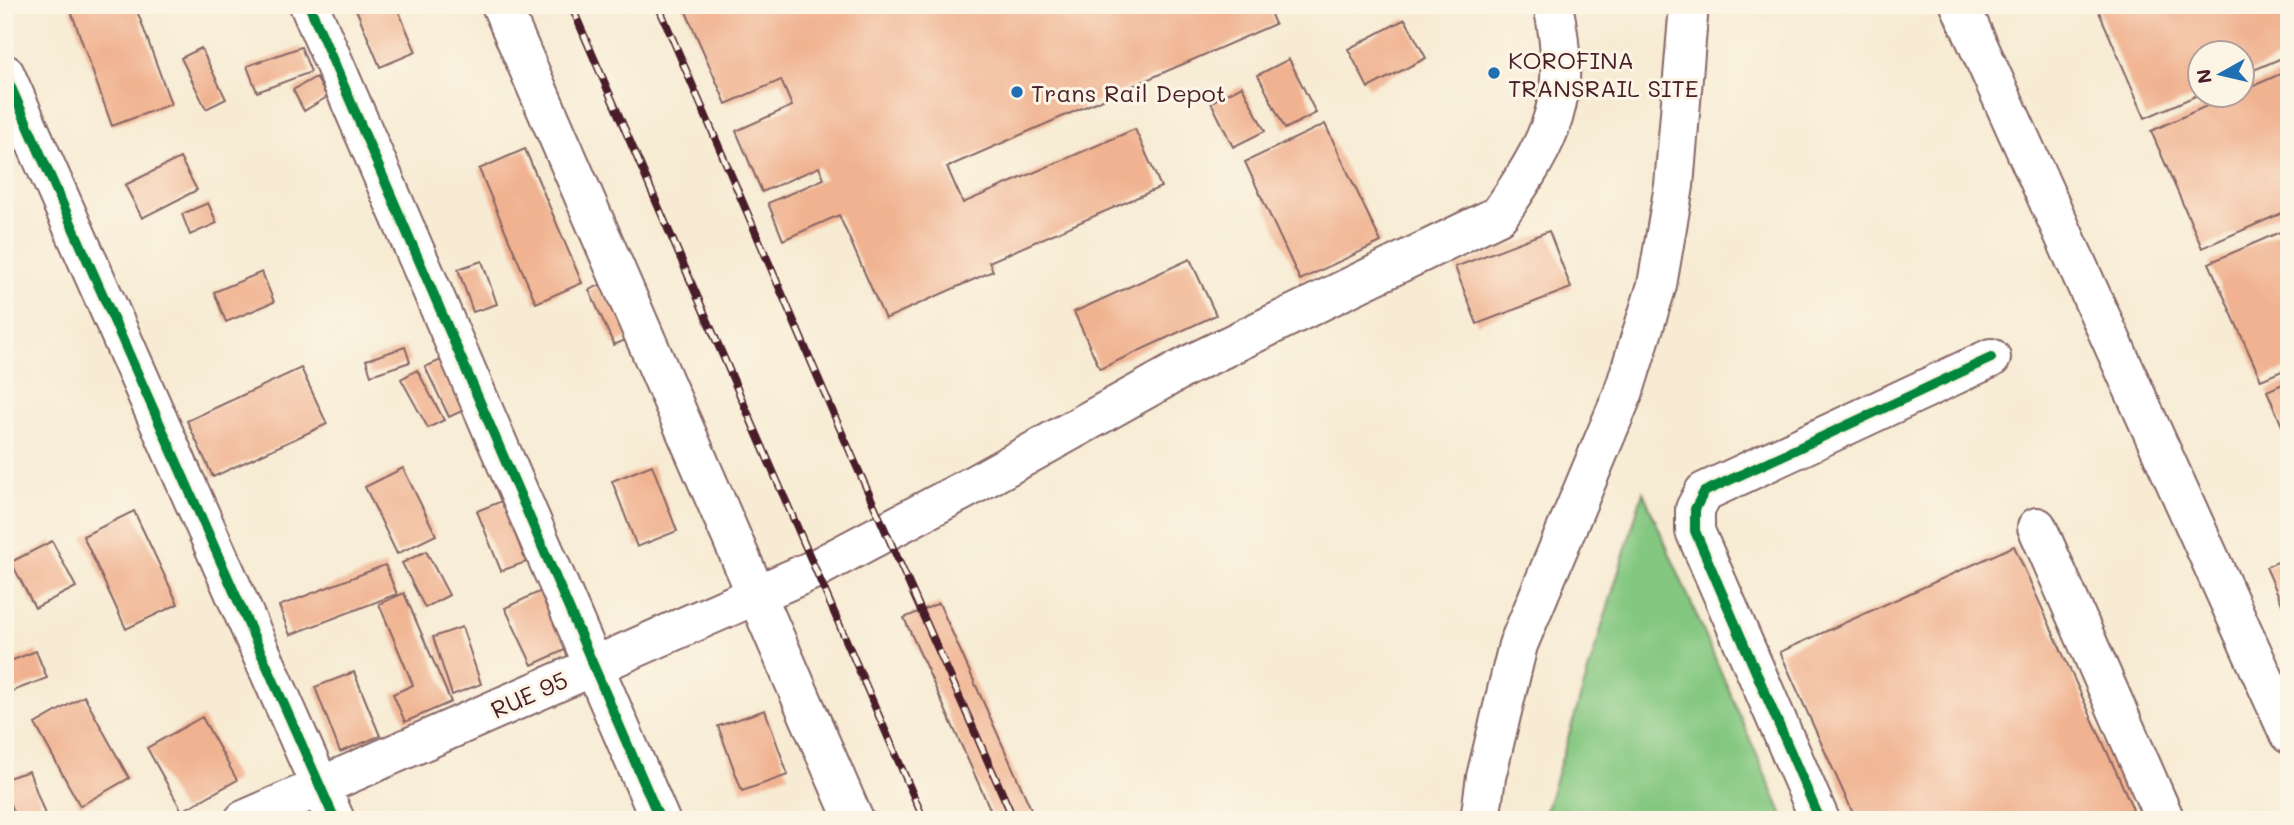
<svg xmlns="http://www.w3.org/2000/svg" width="2294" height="825" font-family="Mali,sans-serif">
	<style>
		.green { fill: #83c780; stroke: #667356; stroke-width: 2 }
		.building { fill: #f0b290 }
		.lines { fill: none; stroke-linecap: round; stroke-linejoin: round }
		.minor-casing { stroke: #876666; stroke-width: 42 }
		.minor { stroke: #fff; stroke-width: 38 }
		.rail-casing { stroke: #4a1f2b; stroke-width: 8 }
		.rail { stroke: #fcf5e5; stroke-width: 5; stroke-dasharray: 16; stroke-linecap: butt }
		.cycleway-casing { stroke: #fcf5e5; stroke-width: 15 }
		.cycleway { stroke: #00873e; stroke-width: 10 }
		.poi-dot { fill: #1f6fb2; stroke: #fcf5e5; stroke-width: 2.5 }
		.labels { text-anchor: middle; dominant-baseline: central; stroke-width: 6; stroke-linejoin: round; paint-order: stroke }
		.poi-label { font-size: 24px; fill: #4a1f2b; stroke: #fcf5e5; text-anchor: start }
		.street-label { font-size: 24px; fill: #4a1f2b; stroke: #fcf5e5 }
	</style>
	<rect width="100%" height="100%" fill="#fcf5e5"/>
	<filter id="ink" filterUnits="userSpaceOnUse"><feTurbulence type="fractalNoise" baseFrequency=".0143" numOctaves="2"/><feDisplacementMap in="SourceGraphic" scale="14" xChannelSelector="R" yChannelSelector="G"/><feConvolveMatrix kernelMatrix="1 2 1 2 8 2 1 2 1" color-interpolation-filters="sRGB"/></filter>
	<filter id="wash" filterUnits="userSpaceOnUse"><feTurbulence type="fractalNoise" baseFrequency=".00686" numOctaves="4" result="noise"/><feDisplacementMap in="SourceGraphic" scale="28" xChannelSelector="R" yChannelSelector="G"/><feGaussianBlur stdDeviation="1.57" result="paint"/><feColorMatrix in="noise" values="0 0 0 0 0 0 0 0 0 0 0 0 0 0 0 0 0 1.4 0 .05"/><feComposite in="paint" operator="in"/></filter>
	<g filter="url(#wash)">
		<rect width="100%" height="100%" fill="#f7ebd3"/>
		<path class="green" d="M1643 492 1785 820H1543Z"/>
		<g id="blocks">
			<path class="building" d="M78 5H135L171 104 112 126 70 8Z
				M364 5H396L416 52 380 67 356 9Z
				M683 5H1267L1275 24 947 167 963 203 1135 129 1161 187 989 262 993 271 885 319 839 215 783 240 768 203 824 179 819 167 762 192 736 131 792 106 781 80 726 104Z
				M2096 5H2289V55L2242 75V52H2200V94L2145 118Z
				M1405 19 1426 58 1368 88 1348 49Z
				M301 47 311 72 257 92 247 66Z
				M201 48 226 99 206 109 181 58Z
				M1289 59 1316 113 1285 129 1258 75Z
				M2289 70V210L2202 248 2151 131 2233 94H2242V91Z
				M316 77 327 97 304 111 293 90Z
				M1242 86 1265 131 1233 147 1211 102Z
				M1325 124 1381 242 1300 280 1245 162Z
				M525 149 582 283 536 303 479 169Z
				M180 158 197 190 142 218 125 185Z
				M208 203 217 223 190 235 182 214Z
				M2289 228V368L2261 380 2209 263Z
				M1549 231 1571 288 1477 324 1455 267Z
				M1190 259 1216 315 1100 369 1074 312Z
				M482 261 497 304 473 312 458 269Z
				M262 272 274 302 226 322 214 292Z
				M611 280 637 335 614 345 589 290Z
				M405 347 410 362 371 375 366 360Z
				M441 360 464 410 449 417 425 367Z
				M301 368 327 424 213 477 187 421Z
				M417 370 444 420 428 428 401 379Z
				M2289 381V442L2267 391Z
				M652 465 677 531 637 547 612 481Z
				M403 468 436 535 397 554 365 487Z
				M502 501 526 562 501 571 477 511Z
				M134 511 178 604 126 629 83 536Z
				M52 541 76 587 35 608 11 562Z
				M2014 546 2133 809 2110 820H1856L1780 652Z
				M426 551 449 595 425 608 402 563Z
				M2289 557V620L2266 567Z
				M385 565 397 594 290 635 279 606Z
				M541 591 567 649 532 665 505 608Z
				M404 593 451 702 405 722 393 694 413 685 379 604Z
				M939 603 1036 820H995L904 618Z
				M462 627 481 684 452 695 433 637Z
				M36 651 47 678 5 694V663Z
				M354 672 380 736 340 752 315 687Z
				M84 696 129 778 80 806 35 724Z
				M765 710 788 775 742 791 718 726Z
				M202 717 237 780 182 811 147 748Z
				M29 771 47 820H16L5 791V779Z"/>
		</g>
	</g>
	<g filter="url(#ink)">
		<use href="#blocks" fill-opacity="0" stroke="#876666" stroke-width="2"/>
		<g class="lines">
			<g class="minor-casing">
				<path id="minor" d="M309 5 660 820
					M501 5 854 820
					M1960 5 2289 734
					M5 74 335 820
					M2037 527 2165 820
					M244 820 815 569 966 489 1191 364 1499 215C1552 139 1573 99 1553 5
					M1480 820 1486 777 1518 645 1623 394 1657 285 1674 186 1689 5
					M1820 820 1695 531V509L1704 492 1991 358"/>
			</g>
			<use href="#minor" class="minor"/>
			<g class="rail-casing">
				<path id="rail" d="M571 5 924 820
					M658 5 841 431 1014 820"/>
			</g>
			<use href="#rail" class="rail"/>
			<g class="cycleway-casing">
				<path id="cycleway" d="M309 5 660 820
					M5 74 335 820
					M1820 820 1695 531V509L1704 492 1991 358"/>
			</g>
			<use href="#cycleway" class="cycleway"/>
		</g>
	</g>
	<g class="poi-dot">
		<circle cx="1494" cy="73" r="7"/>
		<circle cx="1017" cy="92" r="7"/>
	</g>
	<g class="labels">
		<g class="poi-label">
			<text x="1508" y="59">KOROFINA<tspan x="1508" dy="28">TRANSRAIL SITE</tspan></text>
			<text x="1031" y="92">Trans Rail Depot</text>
		</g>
		<g class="street-label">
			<text transform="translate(529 694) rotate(-24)">RUE 95</text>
		</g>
	</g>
	<rect width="2294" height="825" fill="none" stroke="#fcf5e5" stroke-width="28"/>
	<g transform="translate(2221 74) rotate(262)"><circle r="33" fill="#fcf5e5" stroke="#b59f9b" stroke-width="2"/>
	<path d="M0-5L12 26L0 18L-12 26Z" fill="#1f6fb2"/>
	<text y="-10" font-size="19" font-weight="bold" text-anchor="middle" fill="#4a1f2b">N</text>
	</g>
</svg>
